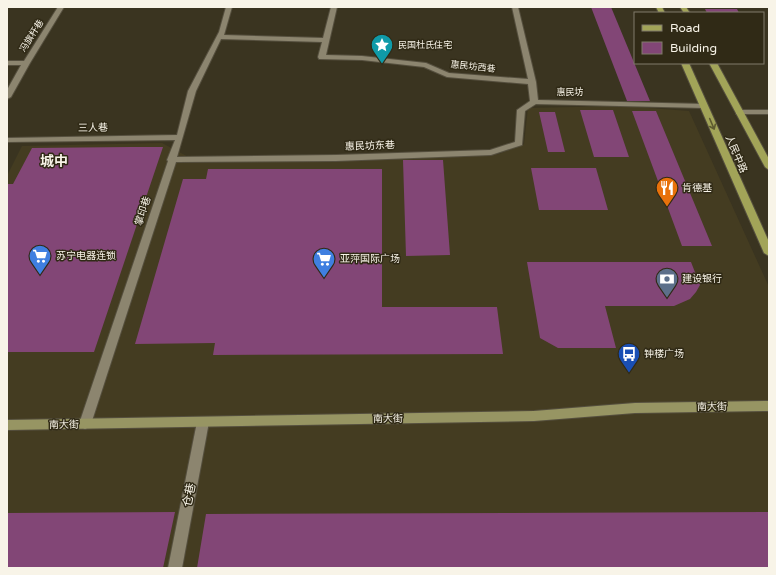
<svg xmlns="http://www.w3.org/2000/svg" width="776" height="575" font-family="'Varela Round','Noto Sans SC',sans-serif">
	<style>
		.built { fill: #443c21 }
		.building { fill: #824676 }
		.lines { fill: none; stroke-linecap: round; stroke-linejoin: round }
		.lane-casing { stroke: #554f3e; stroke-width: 2 }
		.street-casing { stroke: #554f3e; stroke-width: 2 }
		.secondary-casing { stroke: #554f3e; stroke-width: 2 }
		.primary-casing { stroke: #554f3e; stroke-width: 2 }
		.lane { fill: #8c856f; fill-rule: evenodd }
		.street { fill: #8c856f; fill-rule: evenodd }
		.secondary { fill: #979563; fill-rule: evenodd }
		.primary { fill: #a2a458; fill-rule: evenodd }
		.oneway { stroke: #5e5b30 }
		.labels { text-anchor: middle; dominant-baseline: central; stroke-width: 3; stroke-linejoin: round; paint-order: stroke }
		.far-street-label { font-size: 9px; fill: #f8f4e8; stroke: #302a16 }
		.far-poi-label { font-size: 9px; fill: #f8f4e8; stroke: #302a16; text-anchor: start }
		.street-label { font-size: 10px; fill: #f8f4e8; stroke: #302a16 }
		.poi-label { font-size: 10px; fill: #f8f4e8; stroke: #302a16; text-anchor: start }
		.near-street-label { font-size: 12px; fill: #f8f4e8; stroke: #302a16 }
		.district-label { font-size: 14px; font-weight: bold; fill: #f8f4e8; stroke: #302a16 }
	</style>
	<rect width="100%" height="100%" fill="#3a3420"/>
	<path class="built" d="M622 106 689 111 769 287V568H7V176L22 146 162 143 198 162 354 160 499 154 524 144 528 108Z"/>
	<path class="building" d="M591 7H611L650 101H627Z
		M705 9H737L739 13H707Z
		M580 110H613L629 157H594Z
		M632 111H656L712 246H682Z
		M539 112H555L565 152H548Z
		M130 147H163L94 352H7V184H13L32 148Z
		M403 160H443L450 255 406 256Z
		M531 168H596L608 210H539Z
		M208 169H382V307H497L503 354 213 355 215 343 135 344 183 179H206Z
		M527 262H691L700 285 696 292 690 299 674 306H605L616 348H558L540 338Z
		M175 512 163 568H7V513Z
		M769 512V568H197L206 514Z"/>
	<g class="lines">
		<g class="lane-casing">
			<path id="lane" d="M58 7H64L30 63 11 97 7 99V90L21 65H7V61H24Z
				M226 7H232L224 35 323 38 331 7H337L326 55 362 56 426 63 449 73 528 79 512 7H518L536 82 538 100 704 104 708 106 704 108 536 104 525 111 522 145 491 155 336 161 176 162 91 424 89 427 85 429 81 427 79 424 168 161 167 160 175 140 7 142V138L177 135 188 91 219 32ZM221 39 322 42 318 57 319 59 362 60 424 67 447 77 528 84 530 101 517 110 515 142 490 150 336 155 177 157 196 91Z
				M736 110H769V114H736Z"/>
		</g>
		<g class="street-casing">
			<path id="street" d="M203 417 207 419 209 422 182 568H168L197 422 199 419Z"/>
		</g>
		<g class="secondary-casing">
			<path id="secondary" d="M769 401V411L635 413 534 421 7 430V420L534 411 635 403Z"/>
		</g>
		<g class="primary-casing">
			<path id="primary" d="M656 7H662L665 13H659Z
				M680 7H686L690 13H684Z
				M681 63H689L769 242V256L764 253Z
				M709 63H717L769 159V170L765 167Z"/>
		</g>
		<use href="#lane" class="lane"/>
		<use href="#street" class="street"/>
		<use href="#secondary" class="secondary"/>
		<use href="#primary" class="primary"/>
	</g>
	<defs><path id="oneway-shaft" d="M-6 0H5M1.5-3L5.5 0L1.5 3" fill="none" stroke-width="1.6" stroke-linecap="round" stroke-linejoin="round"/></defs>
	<use class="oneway" href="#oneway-shaft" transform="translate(712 124) rotate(67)"/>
	<defs>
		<g id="sight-pin" transform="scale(1.15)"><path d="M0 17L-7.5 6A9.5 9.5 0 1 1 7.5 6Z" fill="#0f9aa8" stroke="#302a16"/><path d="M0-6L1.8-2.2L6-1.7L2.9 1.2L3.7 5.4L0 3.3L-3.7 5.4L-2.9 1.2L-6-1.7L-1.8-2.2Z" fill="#fff"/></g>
		<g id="restaurant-pin" transform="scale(1.15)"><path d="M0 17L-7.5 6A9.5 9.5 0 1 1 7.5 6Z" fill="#e8710a" stroke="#302a16"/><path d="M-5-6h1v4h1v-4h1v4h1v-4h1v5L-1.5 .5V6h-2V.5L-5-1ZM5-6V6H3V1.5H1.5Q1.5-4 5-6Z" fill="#fff"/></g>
		<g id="supermarket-pin" transform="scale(1.15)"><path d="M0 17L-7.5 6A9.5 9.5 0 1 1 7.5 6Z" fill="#3f7fe0" stroke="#302a16"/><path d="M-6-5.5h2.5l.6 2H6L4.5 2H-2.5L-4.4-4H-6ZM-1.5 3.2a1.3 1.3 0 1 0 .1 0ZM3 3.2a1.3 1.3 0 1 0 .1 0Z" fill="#fff"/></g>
		<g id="bank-pin" transform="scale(1.15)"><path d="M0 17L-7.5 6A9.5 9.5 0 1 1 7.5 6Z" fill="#5c6f8a" stroke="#302a16"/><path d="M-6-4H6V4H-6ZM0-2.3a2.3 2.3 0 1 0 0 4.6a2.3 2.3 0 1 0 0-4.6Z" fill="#fff"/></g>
		<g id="bus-pin" transform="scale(1.15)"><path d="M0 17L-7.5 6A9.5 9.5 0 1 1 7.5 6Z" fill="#1a4fb4" stroke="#302a16"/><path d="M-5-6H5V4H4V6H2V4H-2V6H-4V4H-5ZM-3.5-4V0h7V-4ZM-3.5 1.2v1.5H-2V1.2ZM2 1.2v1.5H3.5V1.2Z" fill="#fff"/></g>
	</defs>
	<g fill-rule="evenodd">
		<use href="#sight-pin" x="382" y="45"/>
		<use href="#restaurant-pin" x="667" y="188"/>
		<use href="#supermarket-pin" x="40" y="256"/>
		<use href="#supermarket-pin" x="324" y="259"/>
		<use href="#bank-pin" x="667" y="279"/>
		<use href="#bus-pin" x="629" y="354"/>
	</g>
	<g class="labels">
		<g class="far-street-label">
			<text transform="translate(32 36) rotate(-58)">冯旗杆巷</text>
			<text transform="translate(473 67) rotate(6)">惠民坊西巷</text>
			<text x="570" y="92">惠民坊</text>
		</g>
		<g class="far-poi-label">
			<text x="398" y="45">民国杜氏住宅</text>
		</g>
		<g class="street-label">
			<text transform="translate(93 128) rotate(-1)">三人巷</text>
			<text transform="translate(370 146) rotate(-2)">惠民坊东巷</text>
			<text transform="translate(736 154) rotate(67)">人民中路</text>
			<text transform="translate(143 211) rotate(-72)">掌印巷</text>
			<text transform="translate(712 407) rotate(-1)">南大街</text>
			<text transform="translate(388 419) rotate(-1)">南大街</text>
			<text transform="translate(64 425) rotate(-1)">南大街</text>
		</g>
		<g class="poi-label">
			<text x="682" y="188">肯德基</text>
			<text x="56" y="256">苏宁电器连锁</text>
			<text x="340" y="259">亚萍国际广场</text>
			<text x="682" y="279">建设银行</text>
			<text x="644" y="354">钟楼广场</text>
		</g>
		<g class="near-street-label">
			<text transform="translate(189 495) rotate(-79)">仓巷</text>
		</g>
		<g class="district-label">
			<text x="54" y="161">城中</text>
		</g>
	</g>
	<rect width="776" height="575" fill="none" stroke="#f8f4e8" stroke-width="16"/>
	<rect x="634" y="12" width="130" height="52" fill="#302a16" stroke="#807b6a"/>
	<rect x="642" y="25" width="20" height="6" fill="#a2a458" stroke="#807b6a"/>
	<text x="670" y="32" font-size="12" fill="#f8f4e8">Road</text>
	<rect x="642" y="42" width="20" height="12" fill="#824676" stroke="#807b6a"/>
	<text x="670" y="52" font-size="12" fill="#f8f4e8">Building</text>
</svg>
